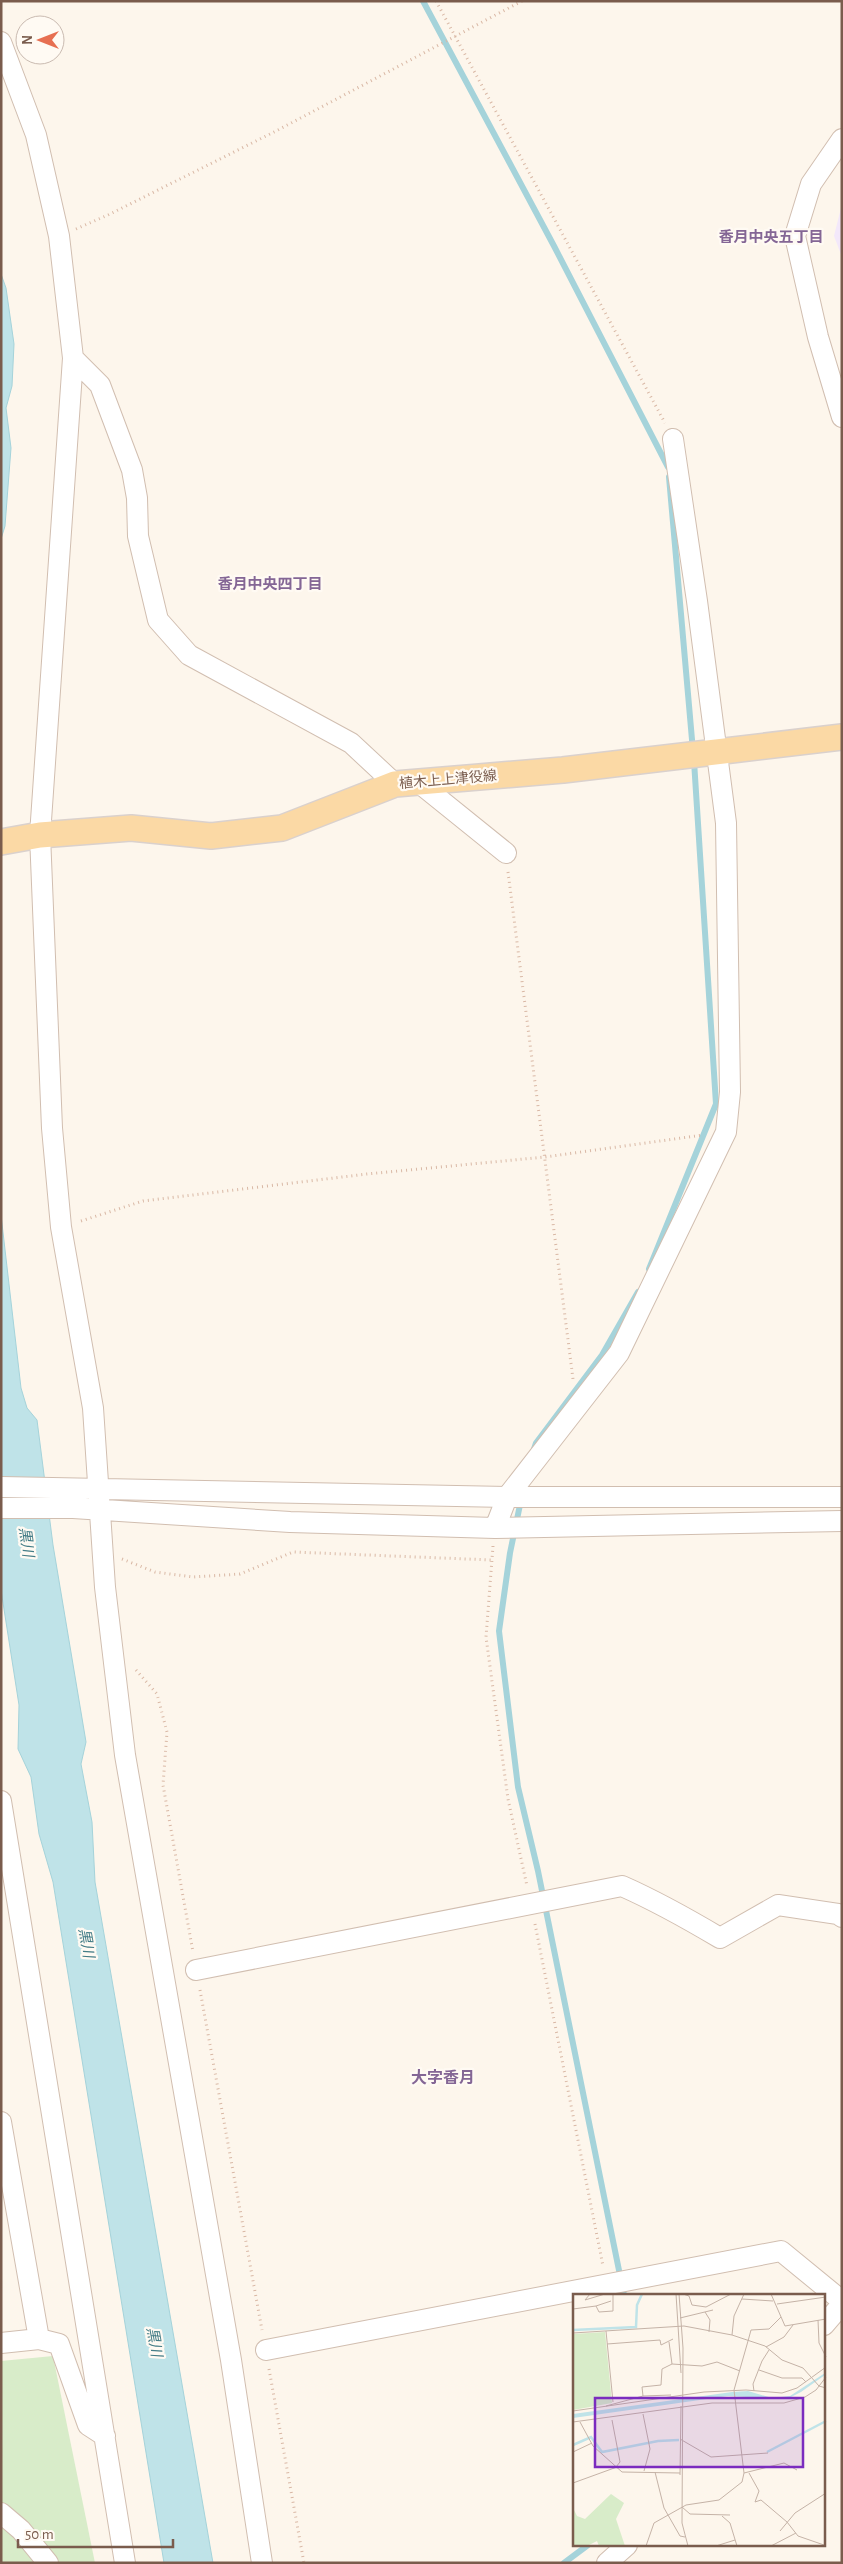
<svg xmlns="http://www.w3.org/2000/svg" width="843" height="2564" font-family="'Alegreya Sans','Noto Sans JP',sans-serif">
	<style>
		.education { fill: #f3e8fa }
		.green { fill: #d8ecc9 }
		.water { fill: #bfe3e8; stroke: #a5d3da }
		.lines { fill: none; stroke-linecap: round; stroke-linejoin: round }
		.stream { stroke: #a5d3da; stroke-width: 6 }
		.minor-casing { stroke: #d1beb0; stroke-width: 22 }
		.major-casing { stroke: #dad1cd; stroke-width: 28 }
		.path { stroke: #d9b8a5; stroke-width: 3; stroke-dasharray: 1 4; stroke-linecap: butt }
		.minor { stroke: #fff; stroke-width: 20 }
		.major { stroke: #fbd9a5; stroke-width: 25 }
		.labels { text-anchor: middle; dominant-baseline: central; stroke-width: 4.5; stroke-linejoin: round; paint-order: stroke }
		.street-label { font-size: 14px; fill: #7a5c4d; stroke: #fffaf3 }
		.neighbourhood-label { font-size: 15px; font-weight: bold; fill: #846695; stroke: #fffaf3 }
		.water-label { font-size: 15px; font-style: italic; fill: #437c86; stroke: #fffaf3 }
		.quarter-label { font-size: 16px; font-weight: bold; fill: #846695; stroke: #fffaf3 }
		.inset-river { fill: none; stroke: #bfe3e8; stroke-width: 2.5 }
		.inset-road { fill: none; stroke: #c5b3a7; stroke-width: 1 }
		.view { fill: #7b2cbf; fill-opacity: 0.15; stroke: #7b2cbf; stroke-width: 2.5 }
		.inset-edge { fill: none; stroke: #7a5c4d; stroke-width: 2.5 }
	</style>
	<rect width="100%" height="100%" fill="#fdf6ec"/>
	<path class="education" d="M842 204V257L834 236Z"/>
	<path class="green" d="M53 2356 95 2563H1V2361Z"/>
	<path class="water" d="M1 274 6 288 14 344 12 386 6 408 11 448 5 526 1 539Z
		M1 1215 21 1388 27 1408 37 1420 53 1545 86 1742 81 1764 92 1822 95 1882 213 2563H164L53 1882 39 1834 31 1777 18 1749 19 1705 1 1590Z"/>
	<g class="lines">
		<path class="stream" d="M423 1 554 246 668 467
			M669 477 693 751
			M649 1269 716 1104 694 761
			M533 1452 536 1443 602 1355 638 1292
			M521 1500 510 1553 499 1631 518 1787 538 1871 624 2295
			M564 2563 588 2545"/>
		<g class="minor-casing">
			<path id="minor" d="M1 42 36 135 59 236 73 358 40 835 52 1128 61 1227 93 1408 105 1587 125 1755 231 2360 262 2563
				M842 139 811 184 795 236 818 337 842 417
				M73 358 100 385 132 470 137 498 138 536 158 620 189 655 351 743 395 784
				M418 782 506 853
				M1 1487 507 1497H842
				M1 1508H73L290 1522 495 1528 842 1521
				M495 1528 507 1497 619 1353 726 1132 730 1092 726 823 697 601 673 439
				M1 1801 125 2563
				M196 1970 622 1886C656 1901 688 1919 720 1938L778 1905 838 1914 842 1917
				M1 2122 39 2339
				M824 2325 842 2304
				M1 2343 39 2339 59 2344 88 2425 105 2436
				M266 2350 781 2251 842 2301
				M1 2513 21 2530 48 2563
				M607 2563 627 2545"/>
		</g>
		<g class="major-casing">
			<path id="major" d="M1 842 40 835 131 828 211 836 282 828 395 784 563 770 842 737"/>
		</g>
		<path class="path" d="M436 1 665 423
			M76 229 108 215 276 131 522 1
			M508 872 573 1379
			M81 1221 143 1201 367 1174 545 1157 703 1135
			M493 1546 486 1637 508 1799 527 1886
			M122 1559 155 1572 193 1577 240 1574 293 1552 492 1560
			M136 1670 157 1694 167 1732 163 1785 193 1952
			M535 1924 603 2266
			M200 1990 262 2330
			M269 2369 304 2563"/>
		<use href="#minor" class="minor"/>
		<use href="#major" class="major"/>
	</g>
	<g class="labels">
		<g class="street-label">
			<text transform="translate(448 780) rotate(-5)">植木上上津役線</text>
		</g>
		<g class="neighbourhood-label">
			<text x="771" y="237">香月中央五丁目</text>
			<text x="270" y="584">香月中央四丁目</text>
		</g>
		<g class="water-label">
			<text transform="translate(26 1542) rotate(82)">黒川</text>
			<text transform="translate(86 1943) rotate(80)">黒川</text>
			<text transform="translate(154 2342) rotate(80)">黒川</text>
		</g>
		<g class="quarter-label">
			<text x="443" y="2078">大字香月</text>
		</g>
	</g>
	<g transform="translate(573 2294)">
		<rect width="252" height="252" fill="#fdf6ec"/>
		<path d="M32 38 39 109 0 116V40ZM38 200 51 209 43 225 52 252H26L24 247 14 252H0V214L4 222 12 225Z" fill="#d8ecc9"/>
		<path d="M252 79V81L228 98 218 103 210 105 155 102 0 124V120L159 98 175 97 199 104 217 102Z" fill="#bfe3e8"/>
		<path class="inset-river" d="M0 36 63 33 64 11 69 0M0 151 18 143 29 158 85 147 106 146M194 158 253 127"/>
		<path class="inset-road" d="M17 0 12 6 32 0M103 0 108 79M106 0 110 54 109 229 115 252M110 0 116 2 119 11 133 13 158 0M198 0 212 32 253 25M169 5 200 7M204 10 253 3M23 12 38 7M0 15 23 12 26 18 40 17V0M132 18 137 26 136 38M107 24 140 16M245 26 246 49 253 63M33 37 40 108M0 39 111 32 159 41 192 52 209 66 230 74 246 92 253 94M159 41 161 22 171 0M175 47 178 36 196 35 208 23M96 48 99 70M34 50 87 46 88 51 100 45M193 53 211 43 220 31M186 76 209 84H229L233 88M181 97 180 90 189 67 196 56M70 102 69 93 88 91 89 75 99 70 129 72 144 68 167 77M33 112 70 102 98 101M0 117 131 98 173 96 209 99 224 94 253 73M70 120 77 155 71 177M39 126 47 168 43 173M0 128 139 109H211L232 103 243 96 253 83M7 128 20 152 49 178 107 179M107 145 138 163 195 159M0 158 19 149M82 178 91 214 107 242 112 243M171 179 211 169 224 176M176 179 186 197 182 208 188 206 214 228 225 242 251 251M107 181 108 112M0 189 44 173M109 213 117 220 157 221M149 222 157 229 164 252M207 237 222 219 253 199M73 252 81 229 113 211 146 206 169 188 171 179 161 96 175 47M82 252H99M143 252 162 246M198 252 223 239"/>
		<path class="view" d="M22 104H230V173H22Z"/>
		<rect width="252" height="252" class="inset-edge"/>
	</g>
	<rect width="843" height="2564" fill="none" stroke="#7a5c4d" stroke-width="5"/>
	<g transform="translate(40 40) rotate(270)"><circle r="24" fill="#fffaf3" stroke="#cabbb1"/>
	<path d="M0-4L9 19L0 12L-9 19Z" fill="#e76f51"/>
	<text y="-8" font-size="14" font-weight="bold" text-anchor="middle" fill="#7a5c4d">N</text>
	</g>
	<path d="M18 2539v8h155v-8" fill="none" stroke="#7a5c4d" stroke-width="2.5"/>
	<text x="25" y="2539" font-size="15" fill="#7a5c4d" stroke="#fffaf3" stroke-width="4" paint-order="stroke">50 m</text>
</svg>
